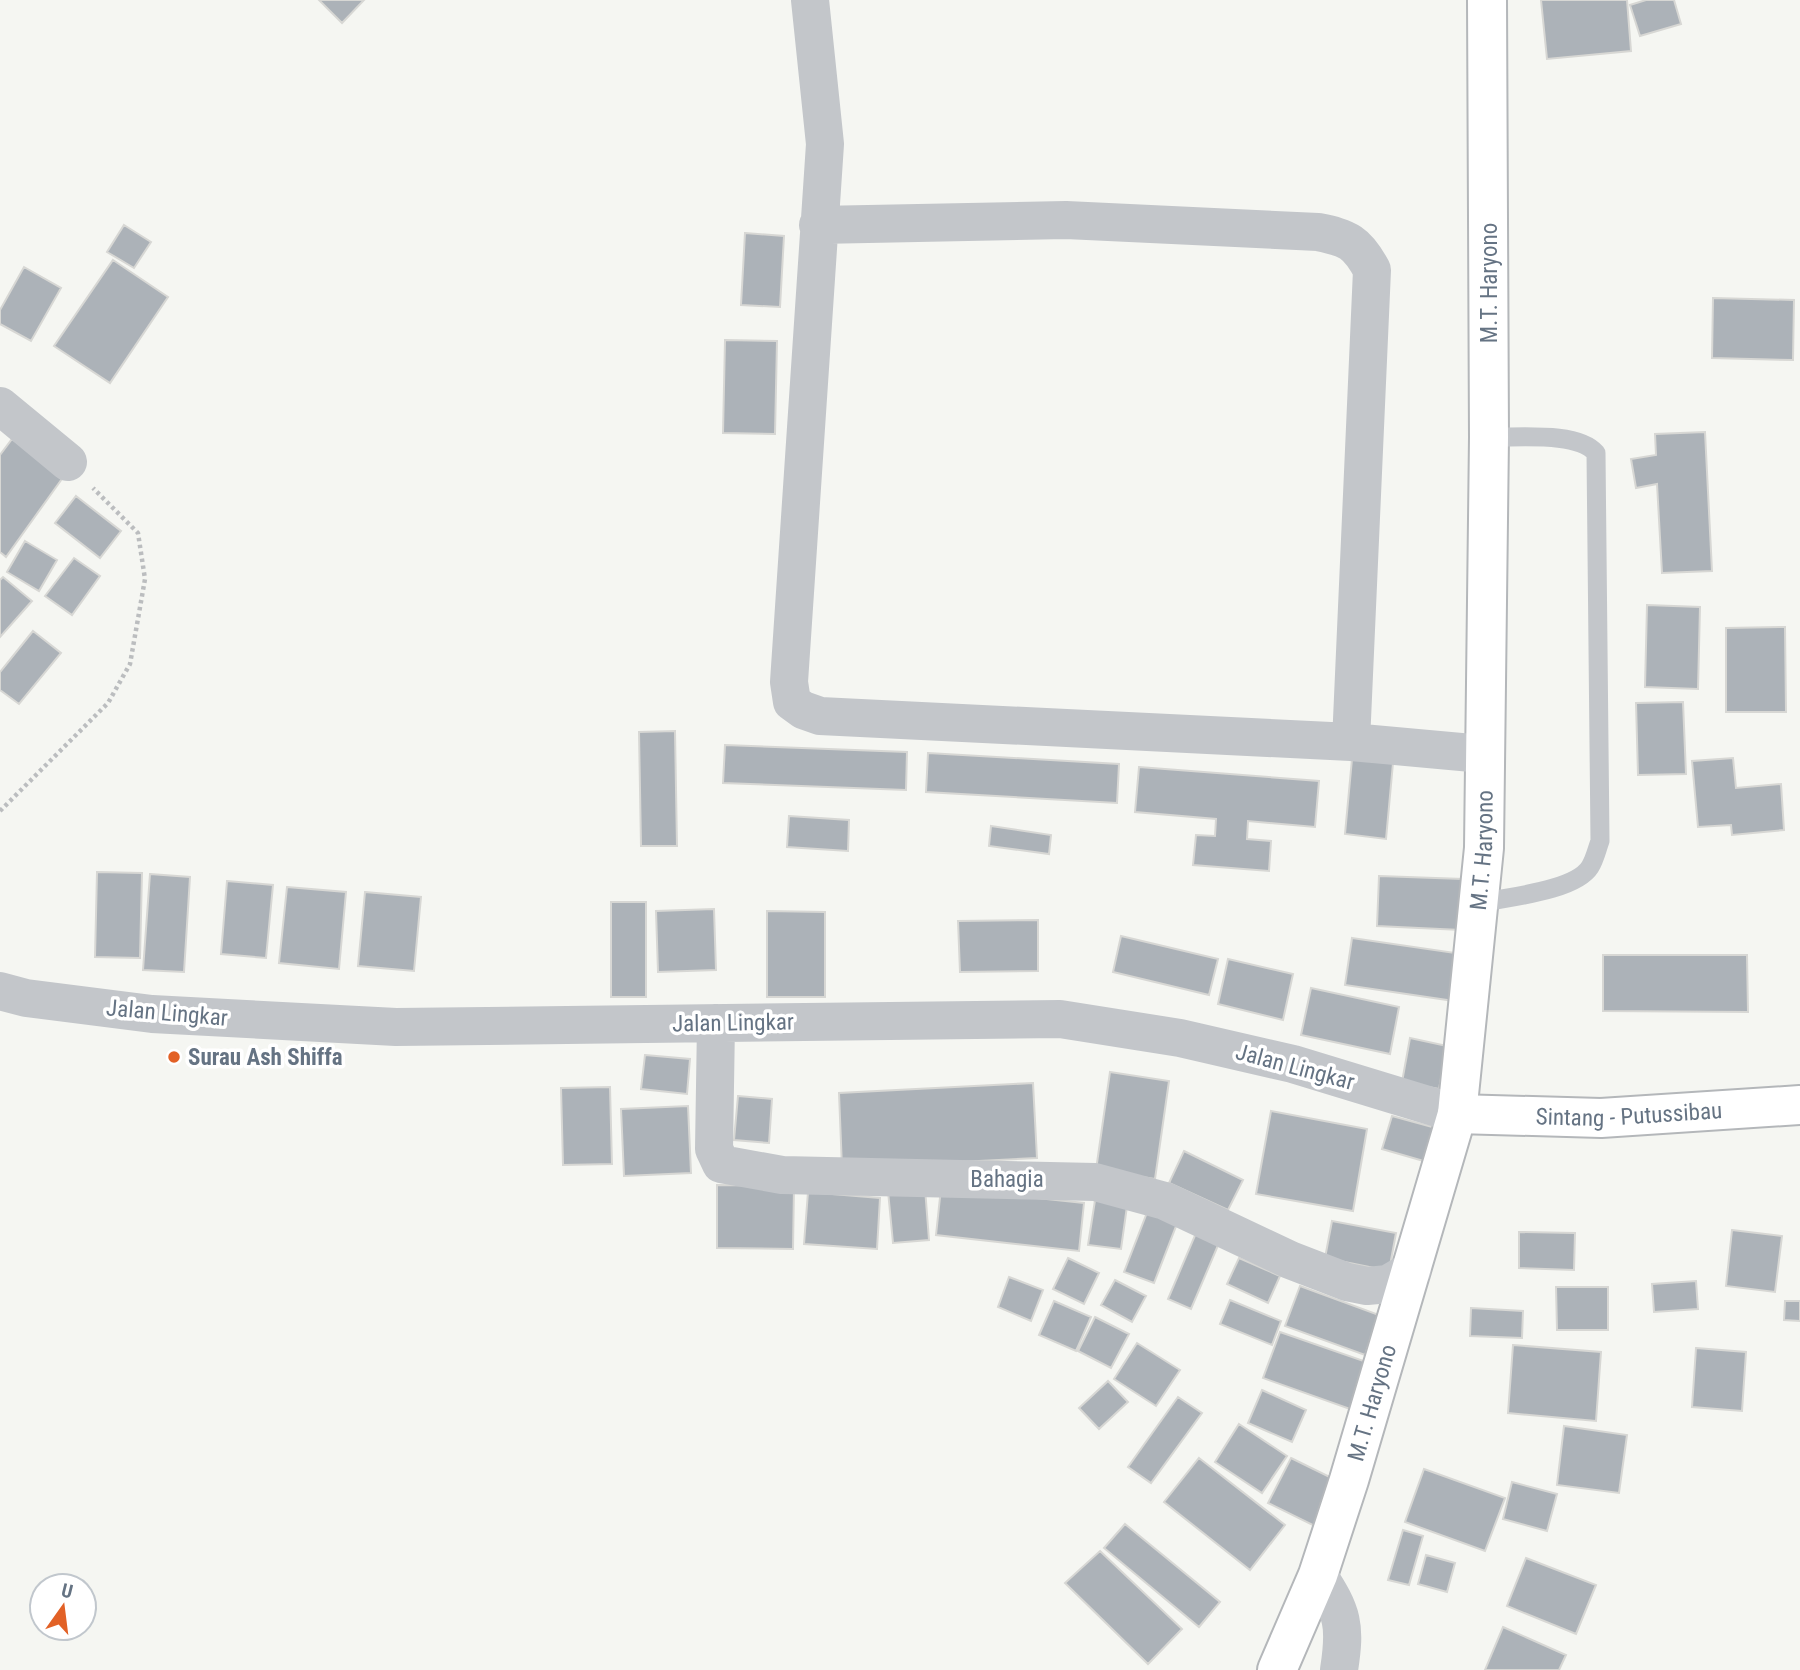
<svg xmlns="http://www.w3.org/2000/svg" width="1800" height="1670" font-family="'Roboto Condensed',sans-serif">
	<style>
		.building { fill: #acb2b8; stroke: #d7d7d4; stroke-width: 2 }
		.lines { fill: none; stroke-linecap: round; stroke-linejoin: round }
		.trunk-casing { stroke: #b4b7ba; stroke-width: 42 }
		.path { stroke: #bbbdbf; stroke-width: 4.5; stroke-dasharray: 3.5 3.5; stroke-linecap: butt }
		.service { stroke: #c3c6ca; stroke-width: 19 }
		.minor { stroke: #c3c6ca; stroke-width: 38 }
		.trunk { stroke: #fff; stroke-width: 38 }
		.poi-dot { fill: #e26126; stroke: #fff; stroke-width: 2.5 }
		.labels { text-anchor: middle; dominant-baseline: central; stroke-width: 7; stroke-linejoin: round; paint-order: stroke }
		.street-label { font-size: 23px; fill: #657383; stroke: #fff }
		.poi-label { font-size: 23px; font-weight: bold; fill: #657383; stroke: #fff; text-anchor: start }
	</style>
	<rect width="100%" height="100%" fill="#f5f6f2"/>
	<path class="building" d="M319 0H364L342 23Z
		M1541 0H1627L1631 51 1547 59Z
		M1646 0H1674L1681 24 1640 36 1630 5Z
		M124 225 151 242 134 268 107 252Z
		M745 233 784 236 780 307 741 305Z
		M113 260 168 297 110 383 54 346Z
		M24 267 61 288 31 341 0 324V310Z
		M1713 298 1794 300 1793 360 1712 358Z
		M725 340 777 341 775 434 723 433Z
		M1705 432 1712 571 1662 573 1657 484 1636 488 1631 459 1656 455 1655 434Z
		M12 439 64 476 6 557 0 552V455Z
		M76 496 121 531 100 558 55 523Z
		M25 541 57 560 39 591 7 572Z
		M74 558 100 576 72 615 45 596Z
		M3 577 32 601 0 637V580Z
		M1647 605 1700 607 1698 689 1645 687Z
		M1785 627 1786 712H1726V628Z
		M33 631 61 653 19 704 0 690V672Z
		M1683 702 1686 774 1638 775 1636 703Z
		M675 731 677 846H641L639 732Z
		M725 745 907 752 906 790 723 783Z
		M928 753 1119 764 1117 803 926 792Z
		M1733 758 1736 788 1781 784 1784 830 1732 835 1731 825 1698 827 1692 761Z
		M1352 759 1393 763 1386 839 1345 834Z
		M1139 767 1319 781 1315 827 1248 821 1247 839 1271 841 1269 871 1193 865 1196 835 1215 836 1216 819 1135 812Z
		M789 816 849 820 848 851 787 847Z
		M991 826 1051 835 1049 854 989 846Z
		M97 872 142 873 140 958 95 957Z
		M150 874 190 877 184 972 143 970Z
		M1379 876 1463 879 1461 930 1377 926Z
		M227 881 273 885 266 958 221 954Z
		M287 887 346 892 339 969 279 963Z
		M365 892 421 897 414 971 358 966Z
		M611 902H646V997H611Z
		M714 909 716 970 658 972 656 911Z
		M767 911 825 912V997H767Z
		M1038 920V971L960 972 958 921Z
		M1121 936 1218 959 1209 995 1113 972Z
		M1352 938 1469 955 1461 1002 1345 985Z
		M1603 955H1747L1748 1012 1603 1011Z
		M1228 959 1293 974 1283 1020 1218 1004Z
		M1311 988 1399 1007 1390 1054 1301 1035Z
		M1410 1038 1447 1046 1439 1089 1402 1082Z
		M645 1055 690 1059 687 1094 641 1089Z
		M1110 1072 1169 1081 1155 1179 1096 1170Z
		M1033 1083 1037 1158 842 1168 839 1093Z
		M610 1087 612 1164 563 1165 561 1088Z
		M738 1096 772 1099 769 1143 734 1140Z
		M688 1106 691 1173 624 1176 621 1109Z
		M1271 1111 1367 1129 1353 1211 1256 1194Z
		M1392 1116 1436 1128 1427 1162 1382 1149Z
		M1184 1151 1243 1180 1228 1210 1169 1183Z
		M717 1185 794 1186 793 1249 717 1248Z
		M925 1188 929 1240 893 1243 888 1191Z
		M941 1188 1084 1203 1079 1251 936 1235Z
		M808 1192 880 1198 877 1249 804 1244Z
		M1096 1194 1128 1199 1121 1249 1088 1245Z
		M1148 1210 1178 1221 1154 1283 1124 1272Z
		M1332 1221 1396 1233 1389 1271 1325 1258Z
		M1732 1230 1782 1236 1775 1292 1726 1286Z
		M1519 1232 1575 1233 1574 1270 1519 1268Z
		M1196 1233 1219 1243 1191 1309 1168 1299Z
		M1068 1258 1099 1273 1084 1304 1053 1289Z
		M1239 1258 1280 1276 1268 1303 1227 1284Z
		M1009 1277 1043 1290 1031 1321 998 1307Z
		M1115 1280 1146 1296 1132 1322 1101 1305Z
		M1696 1281 1698 1309 1654 1312 1652 1284Z
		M1300 1286 1379 1315 1365 1355 1285 1326Z
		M1556 1287H1608V1330H1557Z
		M1230 1300 1281 1321 1272 1345 1220 1324Z
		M1054 1301 1091 1317 1076 1351 1039 1335Z
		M1785 1301H1800V1321L1784 1320Z
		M1471 1308 1523 1311 1522 1338 1470 1336Z
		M1095 1317 1129 1334 1111 1368 1078 1351Z
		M1280 1332 1381 1367 1364 1414 1263 1378Z
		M1137 1343 1180 1370 1156 1406 1114 1379Z
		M1513 1345 1601 1352 1596 1421 1508 1413Z
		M1696 1348 1746 1352 1742 1411 1692 1407Z
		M1108 1381 1128 1402 1099 1429 1079 1408Z
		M1262 1390 1306 1410 1292 1442 1248 1423Z
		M1178 1397 1202 1413 1151 1483 1128 1467Z
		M1239 1424 1287 1456 1262 1493 1215 1462Z
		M1564 1426 1627 1435 1619 1493 1557 1485Z
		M1199 1458 1285 1525 1250 1570 1164 1502Z
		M1291 1458 1346 1485 1323 1530 1268 1503Z
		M1424 1469 1505 1498 1485 1551 1405 1522Z
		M1512 1482 1557 1494 1547 1531 1503 1519Z
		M1125 1524 1220 1602 1199 1627 1104 1548Z
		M1403 1530 1423 1536 1409 1585 1388 1580Z
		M1100 1551 1182 1629 1148 1664 1065 1583Z
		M1426 1555 1455 1563 1447 1592 1418 1584Z
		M1526 1558 1596 1585 1576 1634 1507 1606Z
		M1503 1627 1566 1655 1559 1670H1485Z"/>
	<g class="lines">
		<g class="trunk-casing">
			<g id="trunk">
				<path id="s1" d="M1457 1114 1601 1118 1800 1105"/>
				<path id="s2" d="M1277 1670 1318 1575 1349 1480 1457 1114 1484 848 1489 437 1487 0"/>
			</g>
		</g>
		<path class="path" d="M0 811 108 703 130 664 145 579 138 533 93 488"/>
		<path class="service" d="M1480 903C1507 897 1575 891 1590 867 1595 859 1597 849 1600 841L1596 453C1577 431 1517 438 1489 437"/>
		<path class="minor" d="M810 0 825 144 789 682 792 702 803 710 820 716 1351 742 1483 754
			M818 225 1066 220 1318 232C1348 238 1357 242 1372 270L1351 742
			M0 406 68 462
			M0 991 26 998 152 1014 396 1027 1060 1019 1180 1038 1293 1064 1457 1114
			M716 1023 714 1149 721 1164 782 1175 1095 1182 1165 1201 1290 1260 1347 1282 1367 1286 1388 1284 1412 1270
			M1318 1575C1343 1613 1346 1625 1339 1670"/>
		<use href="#trunk" class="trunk"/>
	</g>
	<circle class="poi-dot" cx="174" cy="1057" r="7"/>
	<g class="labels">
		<g class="street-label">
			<text transform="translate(1489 283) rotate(-90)">M.T. Haryono</text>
			<text stroke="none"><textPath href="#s2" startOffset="850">M.T. Haryono</textPath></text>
			<text transform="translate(167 1013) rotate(5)">Jalan Lingkar</text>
			<text transform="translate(733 1023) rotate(-1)">Jalan Lingkar</text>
			<text transform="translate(1295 1067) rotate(15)">Jalan Lingkar</text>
			<text stroke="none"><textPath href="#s1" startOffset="172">Sintang - Putussibau</textPath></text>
			<text x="1007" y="1179">Bahagia</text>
			<text stroke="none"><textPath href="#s2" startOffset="284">M.T. Haryono</textPath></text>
		</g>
		<g class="poi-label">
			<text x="188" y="1057">Surau Ash Shiffa</text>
		</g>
	</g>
	<g transform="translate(63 1607) rotate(14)"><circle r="33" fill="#ffffff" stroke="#c1c7cd" stroke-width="2"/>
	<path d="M0-5L12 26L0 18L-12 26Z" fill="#e26126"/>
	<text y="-10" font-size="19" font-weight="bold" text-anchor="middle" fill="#657383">U</text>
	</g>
</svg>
